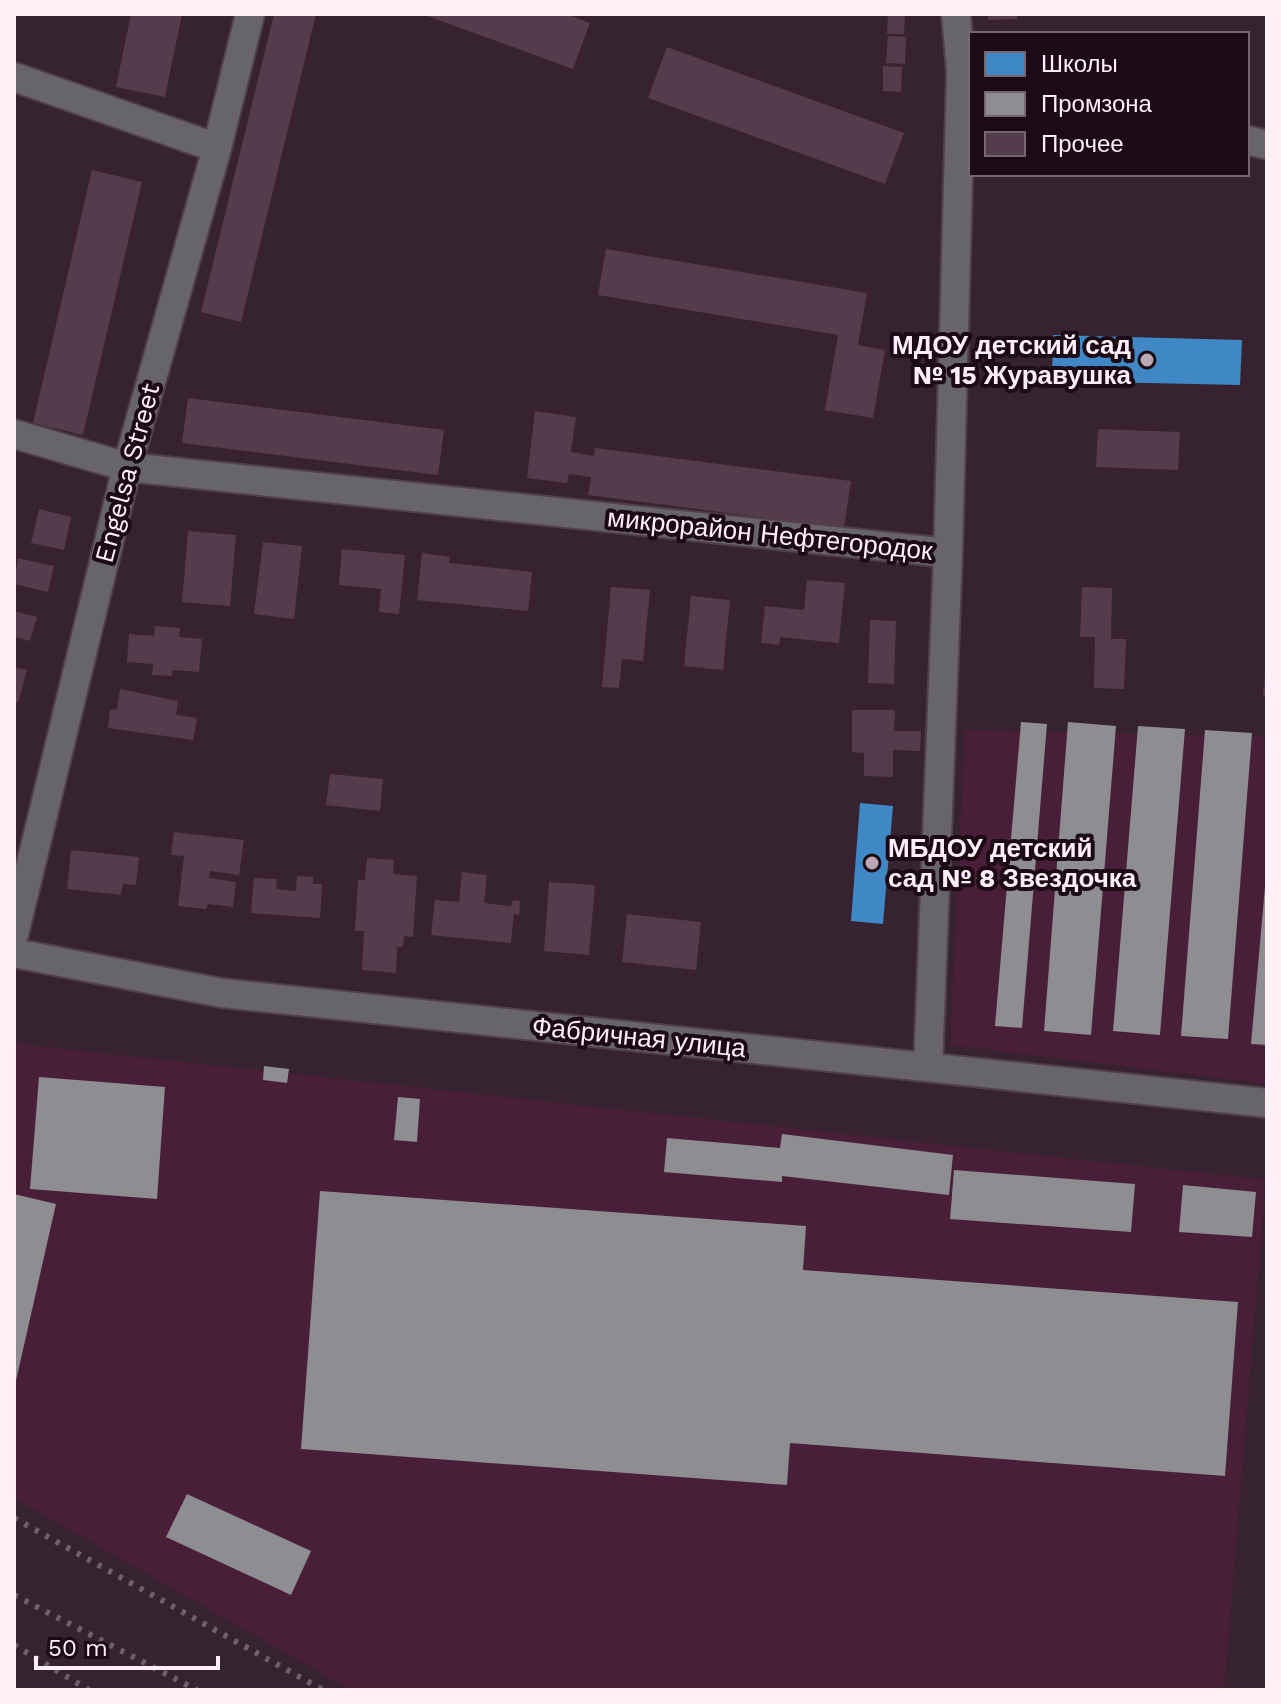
<svg xmlns="http://www.w3.org/2000/svg" width="1281" height="1704" font-family="'Work Sans',sans-serif">
	<style>
		.built { fill: #481e38 }
		.schools { fill: #3f88c5 }
		.industry { fill: #8d8d92 }
		.building { fill: #553c4c }
		.lines { fill: none; stroke-linecap: round; stroke-linejoin: round }
		.street-casing { stroke: #51404a; stroke-width: 32 }
		.street { stroke: #67646c; stroke-width: 28 }
		.rail { stroke: #6d626a; stroke-width: 6; stroke-dasharray: 4 8; stroke-linecap: butt }
		.poi-dot { fill: #b9a7b1; stroke: #1c0b15; stroke-width: 3 }
		.labels { text-anchor: middle; dominant-baseline: central; stroke-width: 8; stroke-linejoin: round; paint-order: stroke }
		.poi-label { font-size: 26px; font-weight: bold; fill: #ffeff7; stroke: #1c0b15; text-anchor: end }
		.street-label { font-size: 26px; fill: #ffeff7; stroke: #1c0b15 }
	</style>
	<rect width="100%" height="100%" fill="#37222f"/>
	<path class="built" d="M965 730 1267 737V1084L950 1045Z
		M14 1040 27 1045 1266 1180 1224 1690H351L14 1498Z"/>
	<path class="schools" d="M1053 335 1242 340 1240 385 1052 381Z
		M860 803 893 806 883 924 851 921Z"/>
	<path class="industry" d="M1021 722 1047 724 1022 1028 995 1026Z
		M1068 722 1116 726 1091 1035 1044 1031Z
		M1138 726 1185 729 1160 1035 1113 1031Z
		M1205 730 1252 733 1228 1039 1181 1036Z
		M1265 887 1267 888V1045L1251 1044Z
		M264 1066 289 1069 287 1083 263 1080Z
		M39 1077 165 1087 157 1199 30 1189Z
		M398 1097 420 1099 417 1142 394 1140Z
		M782 1134 953 1155 949 1195 782 1176V1182L664 1172 667 1138 780 1148Z
		M954 1170 1135 1184 1131 1232 950 1219Z
		M1183 1185 1256 1192 1252 1237 1179 1232Z
		M320 1191 806 1226 803 1270 1238 1302 1225 1476 790 1443 787 1485 301 1449Z
		M14 1194 56 1204 15 1385H14Z
		M187 1494 311 1551 291 1595 166 1537Z"/>
	<path class="building" d="M131 14H182L165 97 116 87Z
		M274 14H316L241 322 201 312Z
		M422 14H566L590 23 573 69Z
		M888 14H905L904 34H887Z
		M988 14H1017V19L988 20Z
		M888 36 906 37 905 64 886 63Z
		M667 47 904 133 885 184 648 98Z
		M883 66 902 67 901 92 883 91Z
		M92 170 142 182 83 435 33 423Z
		M606 249 867 293 858 345 885 350 873 418 825 410 838 335 598 295Z
		M188 398 444 430 438 475 182 443Z
		M535 411 576 417 571 452 594 456 595 448 851 481 844 528 588 495 591 477 569 474 567 483 527 478Z
		M1098 429 1180 432 1178 470 1096 467Z
		M39 509 71 517 64 550 31 543Z
		M188 531 236 535 230 606 182 602Z
		M263 542 302 546 294 619 254 614Z
		M342 549 405 555 399 614 379 612 381 589 339 585Z
		M422 553 450 557 449 563 532 572 528 611 417 600Z
		M18 558 54 566 48 592 14 584Z
		M807 580 845 583 839 643 780 637 779 645 761 643 765 606 804 610Z
		M611 587 650 590 643 661 622 659 619 688 602 687Z
		M1082 587 1112 588 1111 639H1126L1124 689 1094 688 1095 637H1080Z
		M691 596 730 600 723 670 684 666Z
		M14 611 37 617 30 641 14 637Z
		M870 620 896 621 894 684 868 683Z
		M155 626 180 628 179 637 202 639 199 672 173 670 172 676 152 675 153 664 127 662 129 634 154 636Z
		M14 667 27 670 18 703 14 702Z
		M1265 672H1267V697L1263 696Z
		M120 689 178 701 176 715 197 718 193 740 108 728 110 710 117 709Z
		M852 710H895L894 731H921L920 751 893 750V777L864 776V753L852 752Z
		M330 774 383 779 380 811 326 805Z
		M174 832 244 840 239 875 210 871 209 878 236 882 233 907 208 904 206 909 178 906 184 856 171 855Z
		M71 850 139 857 136 885 123 884 121 895 67 889Z
		M367 858 394 860 393 874 417 876 413 937 404 936 403 947H397L396 973 362 970 364 931H355L358 880H365Z
		M462 872 487 875 484 903 511 906 513 900 520 901 519 915 514 914 511 943 431 935 435 900 459 902Z
		M297 876 313 877V884H322L320 918 251 913 254 878 277 879 276 889 296 891Z
		M549 882 595 885 589 955 544 951Z
		M627 914 701 922 696 970 622 962Z"/>
	<g class="lines">
		<g class="street-casing">
			<path id="street" d="M14 77 217 148
				M1247 140 1267 145
				M14 434 127 467 948 553
				M14 934 127 467 217 148 250 14
				M14 953 222 993 1267 1103
				M928 1067 948 553 961 72 956 14"/>
		</g>
		<use href="#street" class="street"/>
		<path class="rail" d="M14 1518 323 1690
			M14 1595 197 1690
			M14 1645 89 1690"/>
	</g>
	<g class="poi-dot">
		<circle cx="1147" cy="360" r="8"/>
		<circle cx="872" cy="863" r="8"/>
	</g>
	<g class="labels">
		<g class="poi-label">
			<text x="1131" y="345">МДОУ детский сад<tspan x="1131" dy="30">№ 15 Журавушка</tspan></text>
			<text x="888" y="848" text-anchor="start">МБДОУ детский<tspan x="888" dy="30">сад № 8 Звездочка</tspan></text>
		</g>
		<g class="street-label">
			<text transform="translate(127 473) rotate(-75)">Engelsa Street</text>
			<text transform="translate(770 534) rotate(6)">микрорайон Нефтегородок</text>
			<text transform="translate(639 1037) rotate(6)">Фабричная улица</text>
		</g>
	</g>
	<rect width="1281" height="1704" fill="none" stroke="#ffeff7" stroke-width="32"/>
	<rect x="969" y="32" width="280" height="144" fill="#1c0b15" stroke="#77666f" stroke-width="2"/>
	<rect x="985" y="52" width="40" height="24" fill="#3f88c5" stroke="#77666f" stroke-width="2"/>
	<text x="1041" y="72" font-size="24" fill="#ffeff7">Школы</text>
	<rect x="985" y="92" width="40" height="24" fill="#8d8d92" stroke="#77666f" stroke-width="2"/>
	<text x="1041" y="112" font-size="24" fill="#ffeff7">Промзона</text>
	<rect x="985" y="132" width="40" height="24" fill="#553c4c" stroke="#77666f" stroke-width="2"/>
	<text x="1041" y="152" font-size="24" fill="#ffeff7">Прочее</text>
	<path d="M36 1656v12h182v-12" fill="none" stroke="#ffeff7" stroke-width="4"/>
	<text x="48" y="1656" font-size="24" fill="#ffeff7" stroke="#1c0b15" stroke-width="6" paint-order="stroke">50 m</text>
</svg>
